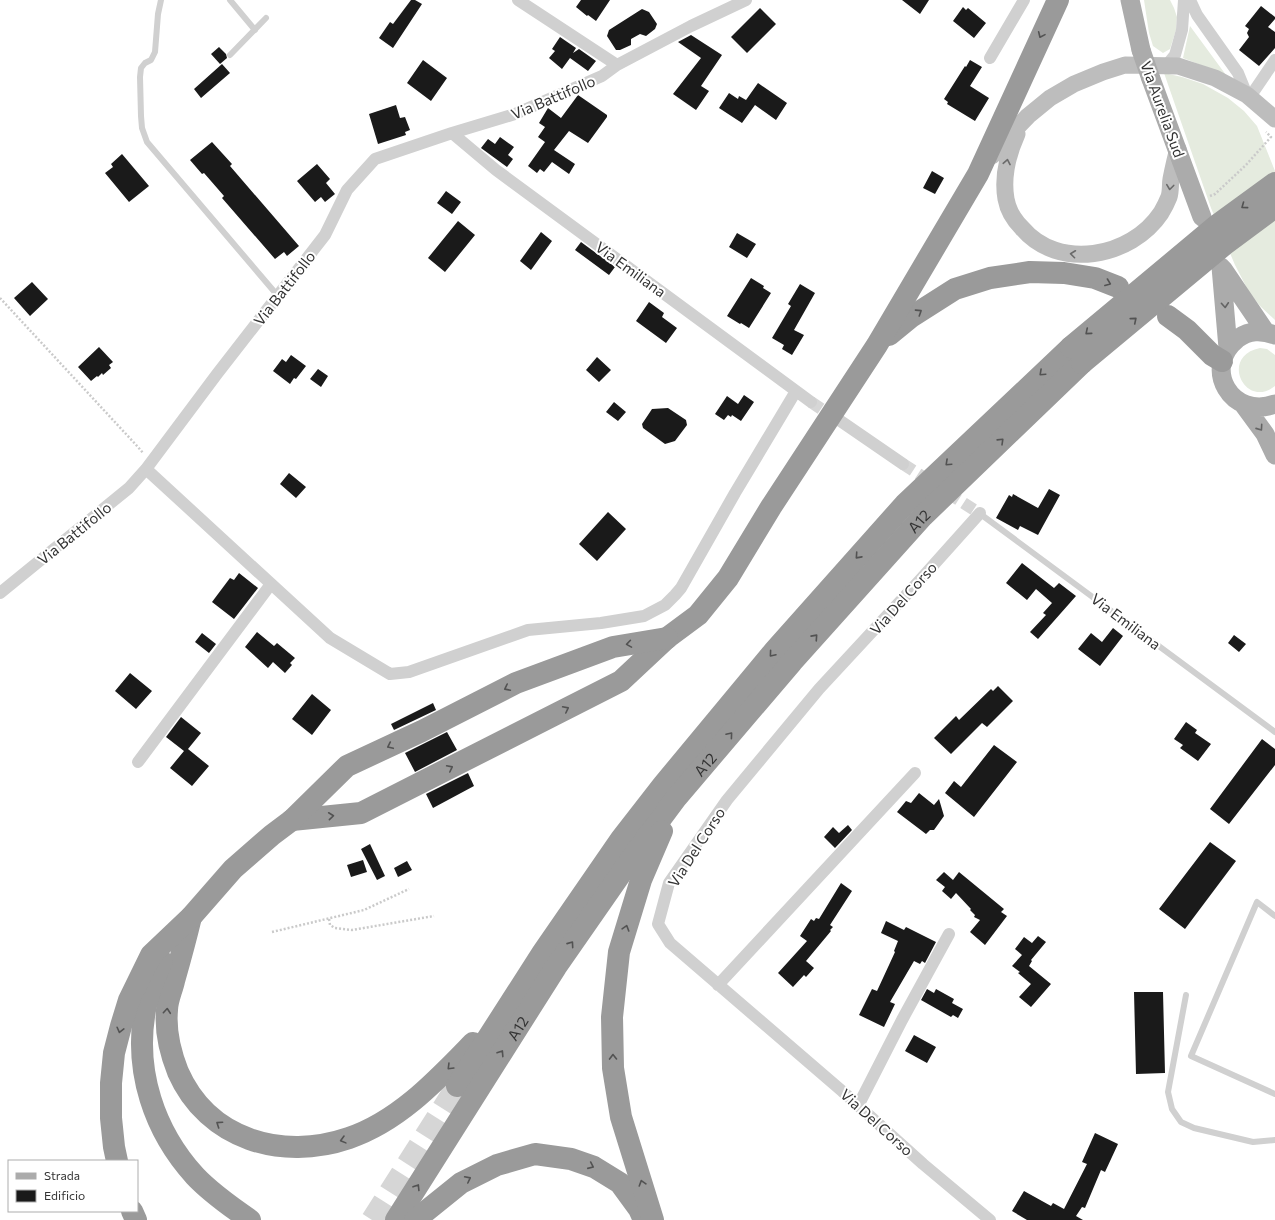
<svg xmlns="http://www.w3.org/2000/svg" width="1275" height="1220" font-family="Commissioner,sans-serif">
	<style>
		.grass { fill: #e5ebdf }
		.building { fill: #1a1a1a }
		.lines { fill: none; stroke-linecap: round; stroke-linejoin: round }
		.minor-tunnel { stroke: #d6d6d6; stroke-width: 12; stroke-dasharray: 12 6; stroke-linecap: butt }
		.motorway-tunnel { stroke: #d6d6d6; stroke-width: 22; stroke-dasharray: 22 11; stroke-linecap: butt }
		.path { stroke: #cacaca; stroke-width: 2.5; stroke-dasharray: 2 2; stroke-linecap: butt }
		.service { stroke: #d0d0d0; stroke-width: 6 }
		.minor { stroke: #d0d0d0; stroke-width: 12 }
		.secondary { stroke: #bdbdbd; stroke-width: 17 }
		.primary { stroke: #ababab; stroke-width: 19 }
		.motorway { stroke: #9a9a9a; stroke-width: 22 }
		.primary-bridge { stroke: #ababab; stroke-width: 19 }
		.motorway-bridge { stroke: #9a9a9a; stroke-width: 22 }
		.oneway { stroke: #525252 }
		.oneway2 { stroke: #6a6a6a }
		.oneway3 { stroke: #636363 }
		.labels { text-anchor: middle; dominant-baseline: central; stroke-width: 4; stroke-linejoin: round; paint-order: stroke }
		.street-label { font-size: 15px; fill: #333; stroke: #fff }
	</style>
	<rect width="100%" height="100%" fill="#fff"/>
	<path class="grass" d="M1144 0H1170L1174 8 1177 17 1176 30 1170 49 1163 53 1153 46 1149 33Z
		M1190 26 1226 75 1183 58Z
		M1164 73 1182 77 1203 84 1228 98 1244 111 1257 126 1275 171V320L1260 306 1249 292 1235 265 1211 208Z
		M1260 348 1267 349 1275 355V386C1245 410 1219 356 1260 348Z"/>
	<path class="building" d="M411 0H415L422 4 393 48 379 38 390 22 393 24Z
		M581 0H610L596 21 588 15 587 16 576 7Z
		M902 0H929L920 14Z
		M1261 6 1275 17V19L1268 27 1275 32V48L1259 66 1239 50 1249 37 1247 33 1249 29 1245 26Z
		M963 7 966 10 968 8 986 23 974 38 953 21Z
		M760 8 776 24 747 53 731 37Z
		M642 9 649 12 657 24 655 29 646 36 640 34 631 39V45L620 50H616L607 36 609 30Z
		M691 35 722 55 701 86 709 91 696 110 673 94 701 58 678 42Z
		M560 37 576 48 573 53 579 49 596 61 588 71 570 58 562 69 549 58 555 51 552 49Z
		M219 47 226 54 227 58 220 64 211 54Z
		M423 60 447 78 431 101 407 83Z
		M970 60 982 67 970 86 989 98 975 121 947 104 948 102 944 99 965 66 966 67Z
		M222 64 230 73 201 98 194 89Z
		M758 83 787 103 776 120 755 105 742 123 719 108 729 93 738 99 739 96 746 100Z
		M578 95 607 115V117L588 143 569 131 554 150 575 164 569 174 552 162 544 172 540 169 537 173 528 166 545 142 538 137 545 127 539 123 548 108 561 118Z
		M396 105 400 118 405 117 410 130 405 132 406 135 378 144 369 114Z
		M500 137 514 147 508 155 513 159 507 167 481 148 488 139 495 144Z
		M212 142 232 164 230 166 299 246 287 256 284 252 275 259 222 198 224 196 204 173 202 174 190 160Z
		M122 154 149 186 129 202 105 173 113 167 111 164Z
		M317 164 330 179 326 183 335 194 325 202 321 197 315 202 297 181Z
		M932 171 944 178 935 194 923 188Z
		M446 191 461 202 452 214 437 203Z
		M458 221 475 235 445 272 428 258Z
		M541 232 552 241 531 270 520 261Z
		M737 233 756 244 747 258 729 247Z
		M581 242 615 267 609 275 575 250Z
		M751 278 764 286 763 288 771 293 749 328 741 323 740 324 727 316Z
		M32 282 48 299 30 316 14 298Z
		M800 284 815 293 794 330 804 335 792 355 782 349 784 345 772 338 791 306 788 304Z
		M649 302 664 313 662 317 677 328 666 343 636 321Z
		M99 347 113 362 109 365 111 368 103 375 102 373 98 377 97 376 91 381 78 367Z
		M291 355 306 366 296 379 294 378 290 384 273 371 282 359 286 362Z
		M597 357 611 370 599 382 586 370Z
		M318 369 328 376 321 387 310 379Z
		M744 395 754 402 741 421 732 415 731 417 728 415 724 420 715 414 727 396 738 404Z
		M614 402 626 412 618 421 606 412Z
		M668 408 686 420 687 425 675 441 665 444 643 428 642 424 652 409Z
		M289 473 306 487 296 498 280 484Z
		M1049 489 1060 495 1038 535 1020 526 1018 530 996 518 1009 495 1012 497 1013 494 1038 508Z
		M608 512 626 529 597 561 579 544Z
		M1022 563 1054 588 1059 583 1076 596 1038 639 1030 632 1046 615 1043 613 1052 603 1036 589 1027 600 1006 583Z
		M239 573 258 588 234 619 212 602 230 578 234 580Z
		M1113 628 1123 636 1100 666 1078 649 1091 633 1102 642Z
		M257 632 274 646 277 643 295 658 290 663 292 665 285 673 273 662 268 668 245 647Z
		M202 633 216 644 209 653 195 642Z
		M1234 635 1246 644 1239 652 1228 643Z
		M130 673 152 691 136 709 115 691Z
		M998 686 1013 701 987 727 982 723 951 754 934 738 956 716 959 720 991 689 993 691Z
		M312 694 331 710 312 735 292 719Z
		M433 703 436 710 394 730 391 724Z
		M181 717 201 733 188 749 209 766 192 786 170 768 184 751 166 737Z
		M1186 722 1197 730 1195 733 1211 744 1198 761 1180 748 1183 745 1174 739Z
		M447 732 457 750 415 772 405 753Z
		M1262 739 1275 749V765L1229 824 1210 809Z
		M994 745 1017 762 974 817 945 793 954 781 961 787Z
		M468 773 474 786 433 808 426 794Z
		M919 793 934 805 939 799 944 816 934 830H930L926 834 897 812 906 801 911 803Z
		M848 825 852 830 835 848 824 837 833 827 839 833Z
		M1210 842 1236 861 1185 929 1159 909Z
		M370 844 385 876 377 880 361 849Z
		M363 860 367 872 351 877 347 865Z
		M407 861 412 870 398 877 394 868Z
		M944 872 953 880 959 872 1004 909 1001 912 1007 916 985 945 970 932 980 920 974 917 975 915 970 910 971 909 956 893 951 899 942 891 945 887 936 880Z
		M841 883 852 891 830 925 833 927 830 930 831 931 806 961 814 968 806 977 804 975 793 987 778 973 807 941 800 936 811 919 814 921 816 918 819 919Z
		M886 921 904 930 906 927 936 942 925 963 922 961 920 964 914 961 890 1002 895 1004 884 1027 859 1015 872 989 877 991 895 952 894 951 898 941 881 933Z
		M1038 936 1046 942 1031 960 1032 961 1029 966 1051 984 1031 1007 1019 997 1031 984 1018 973 1020 972 1012 966 1022 955 1015 949 1024 937 1032 943Z
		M927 989 934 993 936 989 954 999 952 1003 963 1009 958 1018 953 1015 951 1017 921 1000Z
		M1134 992H1163L1165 1073 1136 1074Z
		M914 1035 936 1047 927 1063 905 1051Z
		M1095 1133 1118 1144 1105 1172 1101 1170 1085 1208 1082 1207 1076 1216 1083 1220H1027L1012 1211 1024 1191 1051 1206 1053 1203 1064 1209 1087 1164 1082 1162Z"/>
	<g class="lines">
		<path class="minor-tunnel" d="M811 402 835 418
			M903 464 976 511"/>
		<path class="motorway-tunnel" d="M372 1220 457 1086"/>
		<path class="path" d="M1210 196 1215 194 1246 165 1271 137 1266 132
			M0 298 138 447 143 453
			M329 919 330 925 335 928 352 930 434 916
			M272 932 364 910 409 889"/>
		<path class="service" d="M161 0 158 14 155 52 151 60 145 63 141 68 140 77 141 116 142 128 147 142 278 296
			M230 0 255 30
			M230 55 266 18
			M979 513 1275 732
			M1275 916 1257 902 1191 1056 1275 1094
			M1186 995 1168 1092 1172 1109 1181 1122 1194 1128 1253 1142 1275 1140"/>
		<path class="minor" d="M518 0 617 65
			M1190 0 1197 15 1238 73 1247 95
			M990 58 1024 0
			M1166 66 1175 55 1182 30 1184 0
			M1250 97 1275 60
			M452 133 496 170 811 402
			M839 420 903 464
			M146 469 330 638 390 674 409 672 528 630 601 623 644 616 665 605 675 595 681 588 735 493 796 391
			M980 513 920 580 819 689 727 800 669 883 658 924 670 943 842 1091 923 1164 990 1220
			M0 593 129 488 146 469 217 374 325 235 347 190 375 159 452 133 515 114 602 76 617 65 691 26 746 0
			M138 762 271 584
			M718 985 915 773
			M858 1106 902 1020 949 934"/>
		<path class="secondary" d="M1017 134C1008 154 1002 176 1006 199 1008 210 1014 220 1022 228 1058 271 1131 258 1161 213 1164 208 1167 202 1169 197 1171 191 1170 184 1171 179 1173 169 1175 159 1178 149
			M992 156 1004 141 1028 116 1050 98 1074 84 1103 72 1125 65 1178 66 1215 78 1247 95 1275 119"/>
		<path class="primary" d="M1130 0 1141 50
			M1151 79 1202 217
			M1221 267 1228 348
			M1223 269 1265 331
			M1275 335C1261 330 1249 330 1237 339 1201 368 1232 420 1275 404
			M1243 404 1265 434 1275 455"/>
		<g class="motorway">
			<path d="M1168 316 1187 330 1212 355 1222 361"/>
			<path d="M889 335 911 317 955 289 990 278 1030 272 1064 273 1095 278 1118 287"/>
			<path d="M292 820 361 813 621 681 667 638 698 615 728 578 771 507 877 345 978 174 1058 0"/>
			<path d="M191 917C186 938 180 960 174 981 172 990 167 1001 167 1010 165 1032 170 1052 178 1072 208 1140 282 1161 349 1138 399 1121 437 1080 473 1043"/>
			<path d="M162 961C155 977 148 993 145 1010 134 1071 154 1131 195 1176 211 1193 231 1207 250 1220"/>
			<path d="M457 1086 543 952 621 839 663 785 775 650 905 504 1071 347"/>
			<path d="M117 1161 114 1147 111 1118V1083L114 1053 121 1026 129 1000 151 955 191 917 233 869 272 835 292 820 347 766 422 731 516 683 613 647 667 638"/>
			<path d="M132 1211 136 1220"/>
			<path id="s1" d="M396 1220 556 967 636 852 677 797 792 662 923 516 1082 363"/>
			<path d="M415 1220 461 1183 497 1165 535 1154 571 1159 594 1167 620 1183 639 1209 644 1220"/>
			<path d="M653 1220 621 1117 613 1068 612 1017 619 952 641 880 662 831"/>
		</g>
		<path class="primary-bridge" d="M1141 50 1151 79"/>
		<path class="motorway-bridge" d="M1071 347 1216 226 1275 183
			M1082 363 1224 245 1275 207"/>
	</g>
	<defs><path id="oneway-chevron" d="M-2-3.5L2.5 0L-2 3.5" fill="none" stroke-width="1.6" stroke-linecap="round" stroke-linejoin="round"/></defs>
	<g class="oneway">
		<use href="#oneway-chevron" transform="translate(1041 35) rotate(114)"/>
		<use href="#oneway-chevron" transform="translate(1244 206) rotate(144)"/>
		<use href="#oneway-chevron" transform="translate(1108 283) rotate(21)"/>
		<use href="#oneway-chevron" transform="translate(919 312) rotate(-33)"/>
		<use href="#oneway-chevron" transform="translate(1134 320) rotate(-40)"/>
		<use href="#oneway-chevron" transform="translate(1088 332) rotate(140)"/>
		<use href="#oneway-chevron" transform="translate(1042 373) rotate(137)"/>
		<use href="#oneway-chevron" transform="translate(1001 441) rotate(-44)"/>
		<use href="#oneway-chevron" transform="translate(948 463) rotate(137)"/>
		<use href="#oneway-chevron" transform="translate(858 556) rotate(132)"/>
		<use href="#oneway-chevron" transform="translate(815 637) rotate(-48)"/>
		<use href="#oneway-chevron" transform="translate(629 644) rotate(171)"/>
		<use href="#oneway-chevron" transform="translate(772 654) rotate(130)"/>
		<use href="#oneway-chevron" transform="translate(507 688) rotate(153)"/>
		<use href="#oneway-chevron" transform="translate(566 709) rotate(-27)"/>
		<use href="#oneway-chevron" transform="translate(730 735) rotate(-50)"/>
		<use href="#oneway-chevron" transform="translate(390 746) rotate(155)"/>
		<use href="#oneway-chevron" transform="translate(450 768) rotate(-27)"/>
		<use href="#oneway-chevron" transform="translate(331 816) rotate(-6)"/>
		<use href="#oneway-chevron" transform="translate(626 928) rotate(-73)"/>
		<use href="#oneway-chevron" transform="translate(571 944) rotate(-55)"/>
		<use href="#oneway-chevron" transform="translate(167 1011) rotate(-85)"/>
		<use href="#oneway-chevron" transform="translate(120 1030) rotate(104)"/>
		<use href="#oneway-chevron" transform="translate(501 1053) rotate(-57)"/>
		<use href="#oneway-chevron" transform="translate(613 1057) rotate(-91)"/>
		<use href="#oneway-chevron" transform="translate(450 1067) rotate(135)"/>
		<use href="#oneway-chevron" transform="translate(219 1124) rotate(-146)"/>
		<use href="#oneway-chevron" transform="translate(343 1140) rotate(165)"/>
		<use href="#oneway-chevron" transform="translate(591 1166) rotate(24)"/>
		<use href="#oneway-chevron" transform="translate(468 1179) rotate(-27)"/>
		<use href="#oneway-chevron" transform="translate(642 1183) rotate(-107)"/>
		<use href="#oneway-chevron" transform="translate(417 1187) rotate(-58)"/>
	</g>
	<g class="oneway2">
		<use href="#oneway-chevron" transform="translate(1007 162) rotate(-79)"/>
		<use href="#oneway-chevron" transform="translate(1170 187) rotate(97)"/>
		<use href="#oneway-chevron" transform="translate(1073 254) rotate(-173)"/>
	</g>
	<g class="oneway3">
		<use href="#oneway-chevron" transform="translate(1225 305) rotate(86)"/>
		<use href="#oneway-chevron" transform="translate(1260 428) rotate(55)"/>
	</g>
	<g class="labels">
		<g class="street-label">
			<text transform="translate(553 97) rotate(-23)">Via Battifollo</text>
			<text transform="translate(1163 109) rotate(70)">Via Aurelia Sud</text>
			<text transform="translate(631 269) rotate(36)">Via Emiliana</text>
			<text transform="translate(284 288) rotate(-52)">Via Battifollo</text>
			<text stroke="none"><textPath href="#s1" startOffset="875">A12</textPath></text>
			<text transform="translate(74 533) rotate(-39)">Via Battifollo</text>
			<text transform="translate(903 598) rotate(-48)">Via Del Corso</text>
			<text transform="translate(1126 621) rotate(37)">Via Emiliana</text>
			<text stroke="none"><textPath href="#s1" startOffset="551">A12</textPath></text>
			<text transform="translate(696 847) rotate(-57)">Via Del Corso</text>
			<text stroke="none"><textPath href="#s1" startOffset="227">A12</textPath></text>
			<text transform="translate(877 1122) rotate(42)">Via Del Corso</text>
		</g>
	</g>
	<rect x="8" y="1160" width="130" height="52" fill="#ffffff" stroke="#adadad"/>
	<rect x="16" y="1173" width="20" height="6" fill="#ababab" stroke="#adadad"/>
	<text x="44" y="1180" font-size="12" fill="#333333">Strada</text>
	<rect x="16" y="1190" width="20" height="12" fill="#1a1a1a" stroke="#adadad"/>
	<text x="44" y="1200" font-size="12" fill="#333333">Edificio</text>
</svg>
